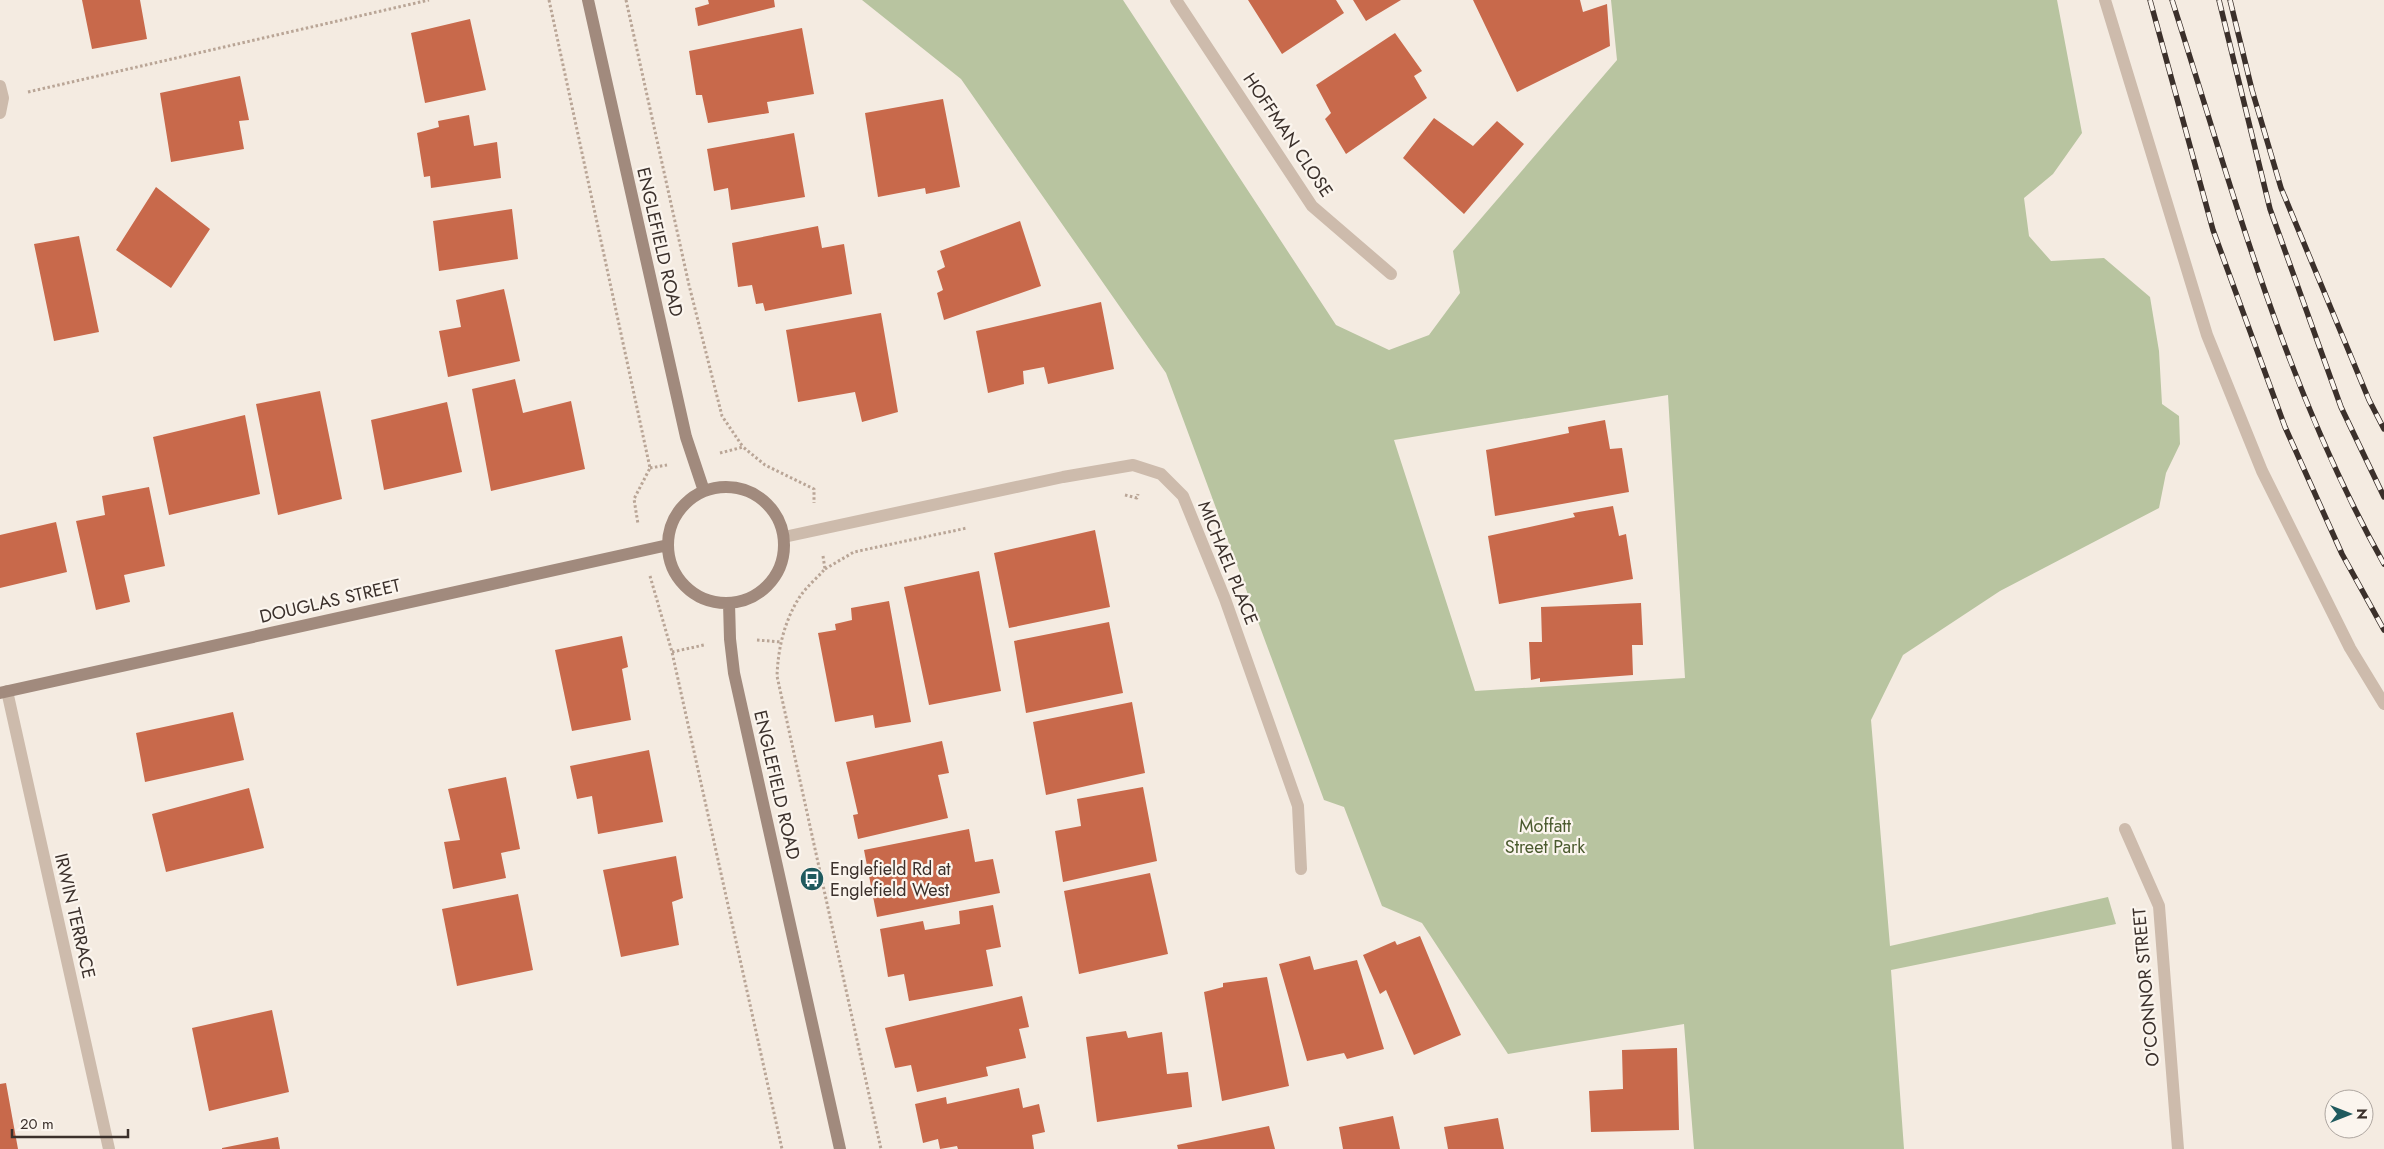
<svg xmlns="http://www.w3.org/2000/svg" width="2384" height="1149" font-family="Jost,sans-serif">
	<style>
		.green { fill: #b8c4a0; fill-rule: evenodd }
		.building { fill: #c8694b }
		.lines { fill: none; stroke-linecap: round; stroke-linejoin: round }
		.path { stroke: #b9a596; stroke-width: 3; stroke-dasharray: 2.5 2.5; stroke-linecap: butt }
		.lane { stroke: #cdbbac; stroke-width: 12 }
		.street { stroke: #cdbbac; stroke-width: 12 }
		.secondary { stroke: #a18a7d; stroke-width: 12 }
		.rail-casing { stroke: #3b302b; stroke-width: 5.5 }
		.rail { stroke: #fbf5ee; stroke-width: 4; stroke-dasharray: 11; stroke-linecap: butt }
		.labels { text-anchor: middle; dominant-baseline: central; stroke-width: 4.5; stroke-linejoin: round; paint-order: stroke }
		.street-label { font-size: 18px; fill: #3b302b; stroke: #fbf5ee }
		.park-label { font-size: 18px; fill: #4a5a2e; stroke: #fbf5ee }
		.poi-label { font-size: 18px; fill: #3b302b; stroke: #fbf5ee; text-anchor: start }
	</style>
	<rect width="100%" height="100%" fill="#f4ebe1"/>
	<path class="green" d="M862 0H1123L1336 325 1389 350 1429 335 1460 293 1453 251 1617 60 1611 0H2057L2082 133 2053 174 2024 198 2029 236 2051 261 2104 258 2150 297 2159 351 2162 404 2179 416 2180 444 2166 473 2159 508 2000 591 1903 655 1871 720 1890 946 2108 897 2116 924 1891 970 1904 1149H1694L1684 1024 1508 1054 1422 923 1382 906 1344 807 1324 800 1166 373 961 79ZM1668 395 1685 678 1475 691 1394 440Z"/>
	<path class="building" d="M82 0H140L147 39 92 49Z
		M708 0H774L775 7 698 26 695 8 709 4Z
		M1248 0H1336L1344 13 1282 54Z
		M1353 0H1401L1366 21Z
		M1473 0H1580L1583 12 1607 4 1610 46 1517 92Z
		M470 19 486 90 425 103 411 33Z
		M802 28 814 94 767 102 769 113 708 123 702 95H696L689 51Z
		M1395 33 1422 71 1414 76 1427 98 1346 154 1325 119 1331 113 1316 85Z
		M240 76 249 120 239 121 244 149 171 162 160 93Z
		M943 99 960 187 926 194 925 188 878 197 865 113Z
		M469 115 474 146 497 142 501 178 431 188 430 176 424 177 417 133 439 127 438 121Z
		M1434 118 1473 146 1497 121 1524 144 1464 214 1403 158Z
		M794 133 805 197 731 210 728 188 714 191 707 149Z
		M156 187 210 229 171 288 116 250Z
		M512 209 518 259 439 271 433 221Z
		M1020 221 1041 286 944 320 937 293 943 290 937 271 945 267 940 251Z
		M818 226 822 248 844 244 852 294 765 311 763 303 756 304 752 285 738 287 732 243Z
		M79 236 99 332 54 341 34 244Z
		M504 289 520 361 448 377 439 331 461 327 456 300Z
		M1101 302 1114 369 1048 384 1044 367 1023 371 1024 384 988 393 976 331Z
		M881 313 898 412 862 422 855 392 798 402 786 330Z
		M515 379 523 413 571 401 585 469 491 491 472 389Z
		M320 391 342 499 278 515 256 404Z
		M447 402 462 472 384 490 371 420Z
		M245 415 260 494 169 515 153 437Z
		M1605 420 1610 449 1622 448 1629 492 1495 516 1486 450 1569 433 1568 427Z
		M149 487 165 566 124 575 130 602 96 610 76 521 105 515 102 496Z
		M1613 506 1619 536 1626 534 1633 579 1499 604 1488 536 1575 517 1573 513Z
		M56 522 67 572 0 588V535Z
		M1095 530 1110 607 1009 628 994 553Z
		M979 571 1001 691 929 705 904 587Z
		M889 601 911 722 875 728 873 715 835 722 818 633 836 630 835 624 852 620 851 608Z
		M1641 603 1643 645H1632L1633 675 1540 682V678L1531 680 1529 642H1542L1541 607Z
		M1109 622 1123 693 1026 713 1014 641Z
		M622 636 628 667 622 669 631 720 572 731 555 650Z
		M1132 702 1145 773 1046 795 1033 722Z
		M233 712 244 760 145 782 136 733Z
		M942 741 949 773 938 775 948 818 858 839 853 815 858 814 846 762Z
		M649 750 663 822 598 834 592 796 577 799 570 766Z
		M506 777 520 849 501 853 506 878 453 889 444 842 460 840 448 789Z
		M1143 787 1157 861 1063 882 1055 831 1081 826 1077 799Z
		M249 788 264 848 166 872 152 814Z
		M969 829 975 862 993 859 1000 893 877 917 864 850Z
		M676 856 683 898 672 902 679 945 621 957 603 870Z
		M1150 873 1168 954 1079 974 1064 891Z
		M518 894 533 970 457 986 442 909Z
		M993 905 1001 947 986 950 993 986 909 1001 904 974 888 977 880 929 923 921 925 930 960 924 959 911Z
		M1420 936 1461 1035 1414 1055 1386 990 1380 994 1363 955 1395 941 1397 945Z
		M1310 956 1314 970 1357 960 1384 1049 1347 1059 1344 1053 1307 1061 1279 964Z
		M1267 977 1289 1086 1222 1101 1204 992 1223 987V983Z
		M1022 996 1029 1027 1019 1029 1026 1058 986 1067 988 1076 917 1092 911 1065 895 1068 885 1028Z
		M272 1010 289 1092 209 1111 192 1028Z
		M1126 1031 1128 1038 1162 1032 1167 1074 1188 1072 1192 1107 1097 1122 1086 1037Z
		M1677 1048 1679 1130 1591 1132 1589 1091 1623 1089 1622 1050Z
		M6 1083 18 1149H0V1084Z
		M1019 1088 1023 1108 1039 1104 1045 1132 1032 1135 1034 1149H958L957 1146 940 1149 938 1139 923 1143 915 1104 946 1097 947 1104Z
		M1393 1116 1400 1149H1343L1339 1127Z
		M1498 1118 1504 1149H1448L1444 1127Z
		M1269 1126 1275 1149H1178L1177 1145Z
		M278 1137 280 1149H222V1148Z"/>
	<g class="lines">
		<path class="path" d="M549 0 650 468 634 499 638 524
			M626 0 689 285 722 416 743 447
			M28 92 429 0
			M720 453 743 447 765 465 814 489V503
			M650 468 667 465
			M1125 495 1137 498 1138 494
			M823 556 825 569C817 578 806 587 799 598 784 622 778 649 777 676L881 1149
			M825 569 854 552 967 528
			M650 576 672 652 782 1149
			M757 640 781 642
			M672 652 704 645"/>
		<path class="lane" d="M2105 0 2207 335 2262 471 2350 648 2384 704"/>
		<path class="street" d="M1176 0 1312 206 1391 274
			M0 86 3 98 0 113
			M784 537 1063 477 1133 465 1161 474 1183 496 1225 599 1298 806 1301 869
			M7 691 109 1149
			M2125 829 2159 906 2178 1149"/>
		<path class="secondary" d="M588 0 686 437 704 491
			M668 545a58 58 0 1 1 116 0a58 58 0 1 1-116 0Z
			M729 603 730 639 734 673 840 1149
			M0 693 668 545"/>
		<g class="rail-casing">
			<path id="rail" d="M2150 0 2213 230 2285 427 2342 554 2384 630
				M2172 0C2233 191 2285 388 2384 564
				M2219 0 2270 209 2341 407 2384 497
				M2230 0 2252 90 2281 188 2369 400 2384 429"/>
		</g>
		<use href="#rail" class="rail"/>
	</g>
	<defs>
		<g id="bus-disc" transform="scale(1.25)"><circle r="9.5" fill="#1f5a5e" stroke="#fbf5ee"/><path d="M-5-6H5V4H4V6H2V4H-2V6H-4V4H-5ZM-3.5-4V0h7V-4ZM-3.5 1.2v1.5H-2V1.2ZM2 1.2v1.5H3.5V1.2Z" fill="#fff"/></g>
	</defs>
	<g fill-rule="evenodd">
		<use href="#bus-disc" x="812" y="879"/>
	</g>
	<g class="labels">
		<g class="street-label">
			<text transform="translate(1288 135) rotate(56)">HOFFMAN CLOSE</text>
			<text transform="translate(660 242) rotate(77)">ENGLEFIELD ROAD</text>
			<text transform="translate(1228 563) rotate(68)">MICHAEL PLACE</text>
			<text transform="translate(330 601) rotate(-13)">DOUGLAS STREET</text>
			<text transform="translate(777 785) rotate(77)">ENGLEFIELD ROAD</text>
			<text transform="translate(75 916) rotate(77)">IRWIN TERRACE</text>
			<text transform="translate(2146 987) rotate(-95)">O'CONNOR STREET</text>
		</g>
		<g class="park-label">
			<text x="1545" y="826">Moffatt<tspan x="1545" dy="21">Street Park</tspan></text>
		</g>
		<g class="poi-label">
			<text x="830" y="869">Englefield Rd at<tspan x="830" dy="21">Englefield West</tspan></text>
		</g>
	</g>
	<g transform="translate(2349 1114) rotate(90)"><circle r="24" fill="#fbf5ee" stroke="#aea6a0"/>
	<path d="M0-4L9 19L0 12L-9 19Z" fill="#1f5a5e"/>
	<text y="-8" font-size="14" font-weight="bold" text-anchor="middle" fill="#3b302b">N</text>
	</g>
	<path d="M12 1129v8h116v-8" fill="none" stroke="#3b302b" stroke-width="2.5"/>
	<text x="20" y="1129" font-size="15" fill="#3b302b" stroke="#fbf5ee" stroke-width="4" paint-order="stroke">20 m</text>
</svg>
